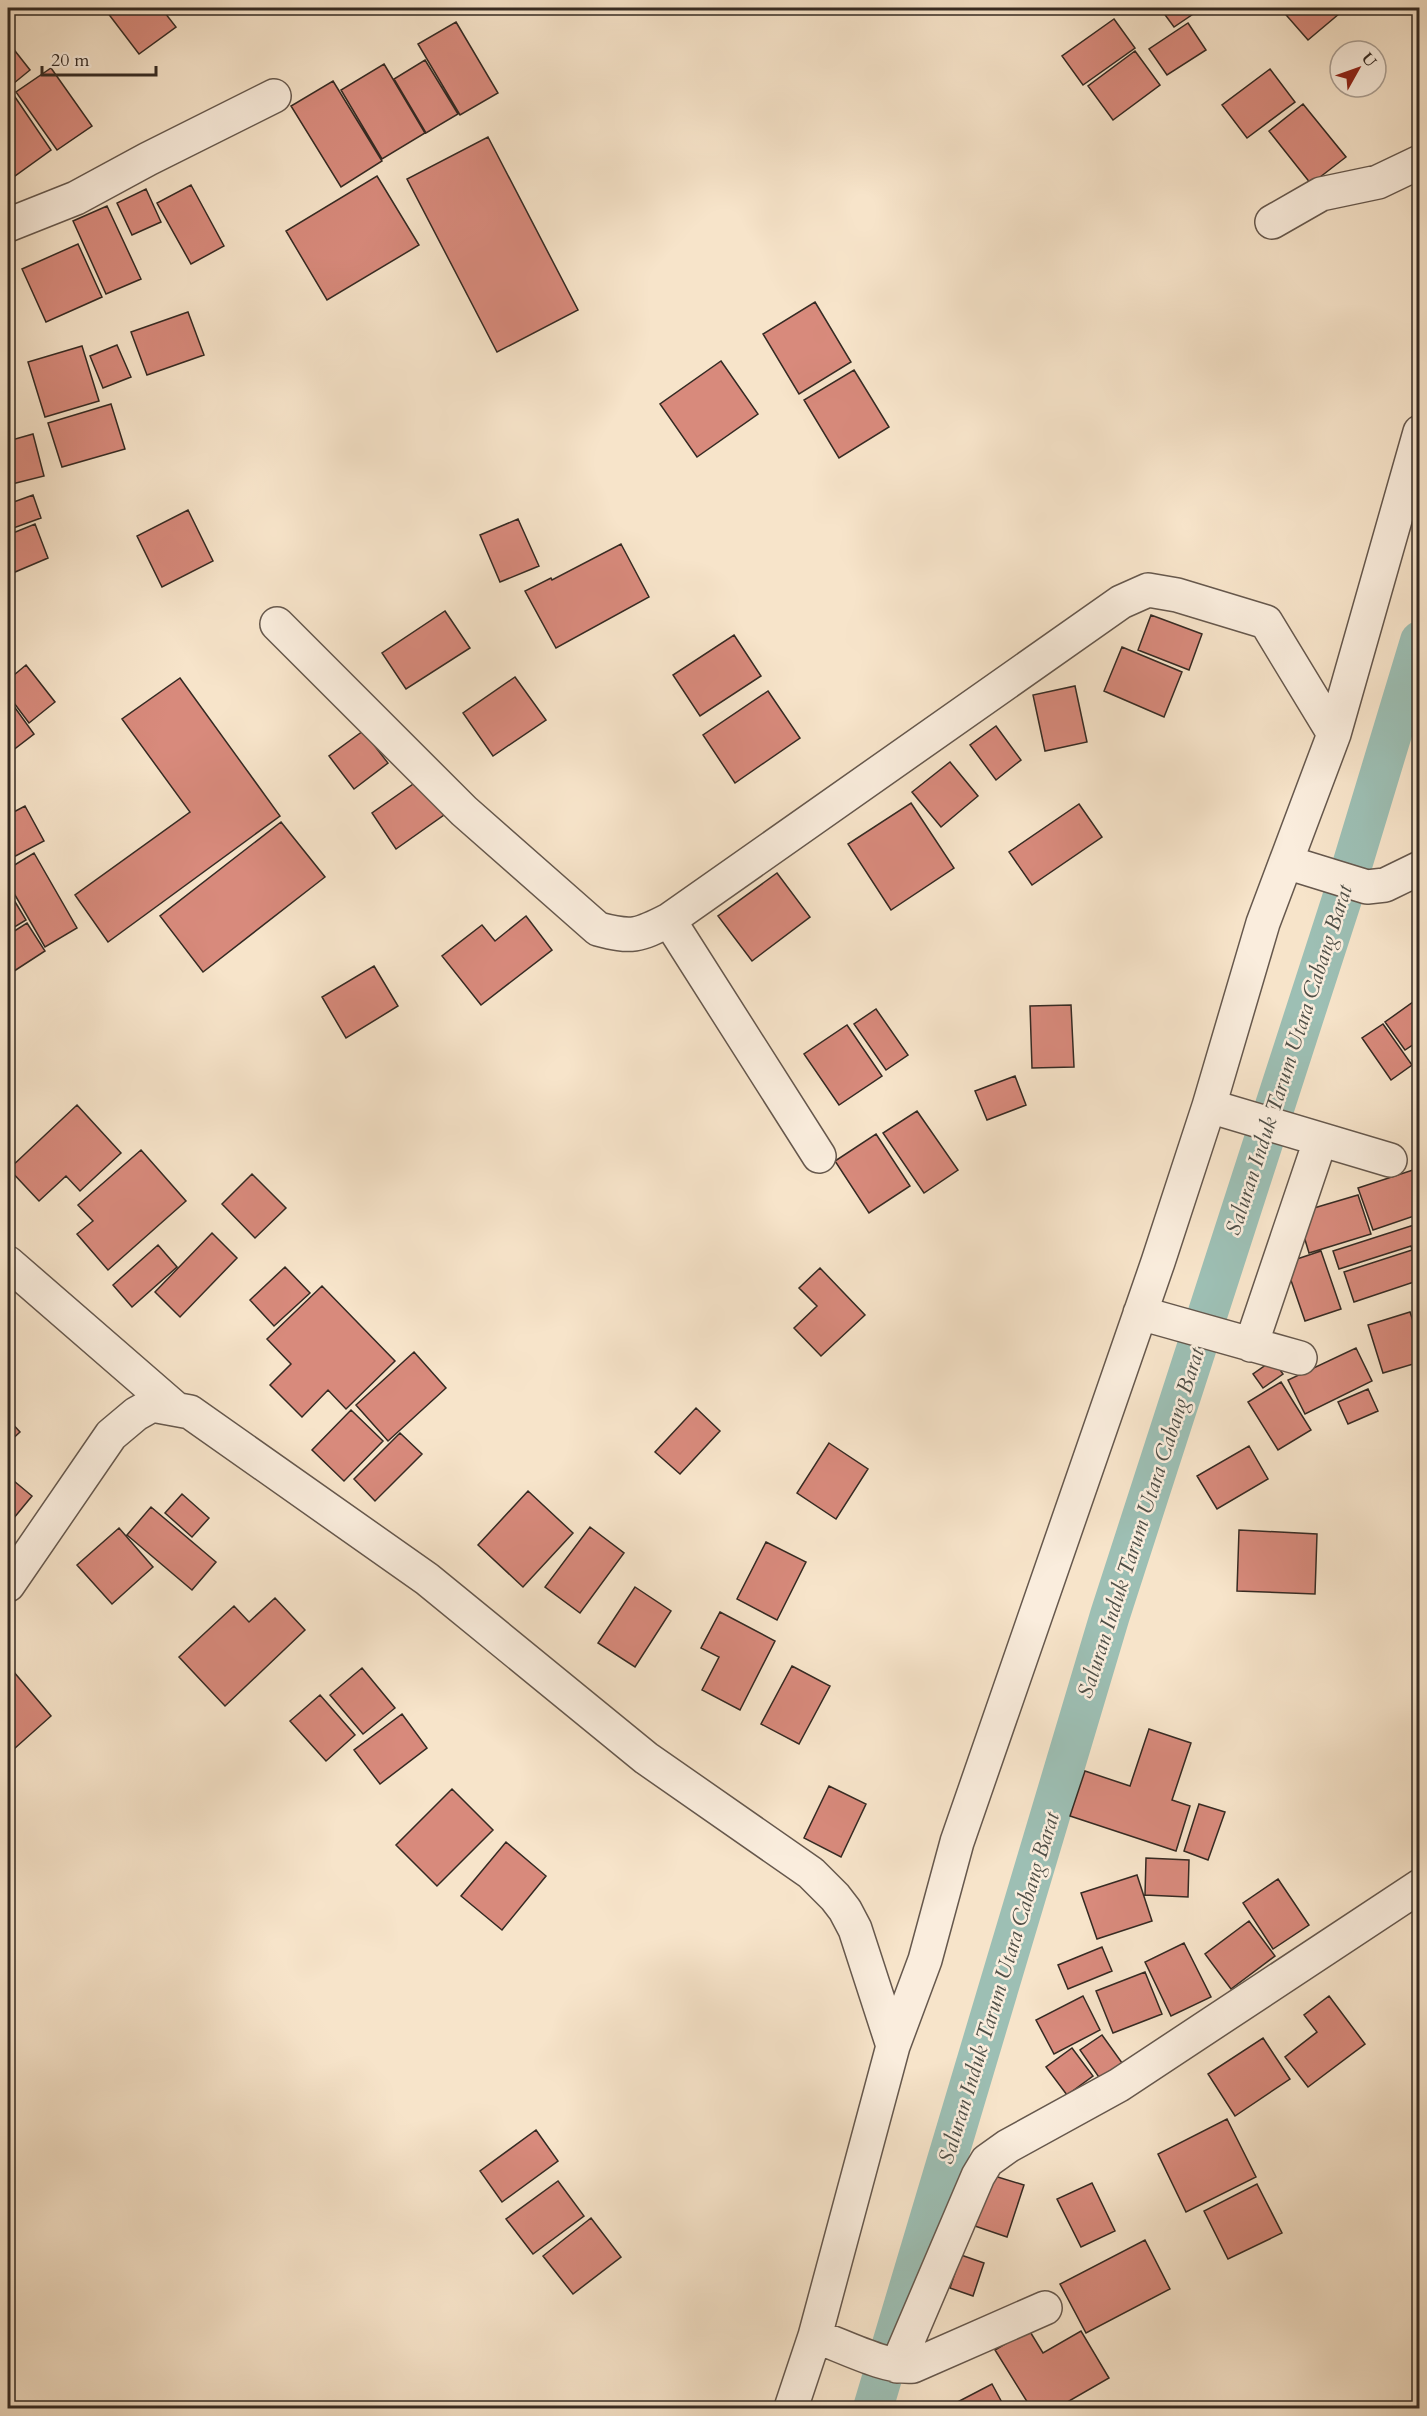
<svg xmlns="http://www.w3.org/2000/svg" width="1427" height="2416" font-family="Cardo,serif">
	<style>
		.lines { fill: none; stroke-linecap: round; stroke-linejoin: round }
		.canal { stroke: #9dbfb4; stroke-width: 40 }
		.building { fill: #d88a7c; stroke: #352a23; stroke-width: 1.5 }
		.minor-casing { stroke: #66584d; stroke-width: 36 }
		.minor { stroke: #faeddd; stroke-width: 33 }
		.labels { text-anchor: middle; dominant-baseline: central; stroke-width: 5; stroke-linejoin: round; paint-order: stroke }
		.water-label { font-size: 22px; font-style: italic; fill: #4f4f47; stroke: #faeddd }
	</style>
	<rect width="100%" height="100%" fill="#f7e4ca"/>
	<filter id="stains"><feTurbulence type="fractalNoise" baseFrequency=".00333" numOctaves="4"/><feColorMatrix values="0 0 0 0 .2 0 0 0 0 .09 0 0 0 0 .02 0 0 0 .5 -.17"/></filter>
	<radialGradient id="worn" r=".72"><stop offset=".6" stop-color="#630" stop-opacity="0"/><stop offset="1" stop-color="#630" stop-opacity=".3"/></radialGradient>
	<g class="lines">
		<path class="canal" d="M873 2408 1110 1615 1341 902 1420 641"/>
	</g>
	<path class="building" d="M104 8H173L165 13 176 27 139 54Z
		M1160 8H1202L1174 27Z
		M1280 8H1346L1308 40Z
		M1114 19 1135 48 1083 85 1062 56Z
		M456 22 498 93 460 115 418 44Z
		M1188 23 1206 50 1167 75 1149 49Z
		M8 42 30 70 8 88Z
		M1135 51 1160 85 1113 120 1088 86Z
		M425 60 458 114 426 133 394 79Z
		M384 64 425 133 382 159 341 90Z
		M51 68 92 126 57 150 16 92Z
		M1270 69 1295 102 1247 138 1222 105Z
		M333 81 382 161 341 187 291 106Z
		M13 94 51 150 8 181V98Z
		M1303 104 1346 157 1311 184 1269 131Z
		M488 137 578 310 497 352 407 179Z
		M377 176 419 245 327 300 286 231Z
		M191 185 224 246 191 264 157 203Z
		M146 189 161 222 132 235 117 203Z
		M107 206 141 279 106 294 73 221Z
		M78 244 102 297 46 322 22 269Z
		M815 302 851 362 799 394 763 334Z
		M188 312 204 355 147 375 131 332Z
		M117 345 131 377 103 388 90 356Z
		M82 346 99 401 45 417 28 362Z
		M721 361 758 414 697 457 660 404Z
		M854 370 889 427 839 458 804 400Z
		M111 404 125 449 62 467 48 423Z
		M33 434 44 476 8 485V441Z
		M33 495 41 518 8 530V504Z
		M188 510 213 561 162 587 137 536Z
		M518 519 539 566 500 582 480 535Z
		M35 524 48 558 8 575V535Z
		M621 544 649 597 556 648 525 591 551 578 552 580Z
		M445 611 470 648 406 689 382 653Z
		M1151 615 1202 634 1189 670 1138 650Z
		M734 635 761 676 700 716 673 675Z
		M1122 647 1182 672 1164 717 1104 691Z
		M26 665 55 702 29 723 8 695V680Z
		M515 677 546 720 493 756 463 713Z
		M180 678 280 816 108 942 75 895 190 812 122 719Z
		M1075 686 1087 742 1045 751 1033 695Z
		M768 691 800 738 735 783 703 735Z
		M8 698 34 734 8 754Z
		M996 726 1021 760 996 780 970 745Z
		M363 731 388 763 354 789 329 756Z
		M950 762 978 796 941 827 912 792Z
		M426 775 451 810 396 849 372 813Z
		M911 803 954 868 891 910 848 844Z
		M1079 804 1102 837 1032 885 1009 852Z
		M25 806 44 841 8 860V815Z
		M281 822 325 877 203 972 160 916Z
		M34 853 77 928 45 947 8 883V869Z
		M777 873 810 917 752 961 718 916Z
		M8 890 26 920 8 931Z
		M526 916 552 950 481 1005 442 956 482 925 495 941Z
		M27 923 45 951 8 975V935Z
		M374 966 398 1006 346 1038 322 997Z
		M1420 997V1040L1405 1050 1385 1022Z
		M1071 1005 1074 1067 1032 1068 1030 1006Z
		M876 1009 908 1055 886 1070 854 1024Z
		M1383 1024 1412 1065 1391 1080 1362 1038Z
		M847 1025 882 1076 839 1105 804 1054Z
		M1015 1076 1026 1105 987 1120 975 1091Z
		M77 1105 121 1153 80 1191 66 1176 39 1201 9 1169Z
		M917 1111 958 1170 924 1193 883 1133Z
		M876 1134 910 1186 869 1213 835 1161Z
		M141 1150 186 1201 108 1270 77 1234 93 1221 78 1205Z
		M1419 1168 1420 1214 1373 1230 1358 1188Z
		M252 1174 286 1208 255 1238 222 1204Z
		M1358 1195 1371 1234 1309 1253 1297 1213Z
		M1420 1223V1280L1354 1302 1344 1272 1412 1250 1411 1246 1339 1269 1333 1251Z
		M212 1233 237 1258 180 1317 155 1292Z
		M158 1245 177 1267 132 1307 113 1285Z
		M1321 1251 1341 1309 1305 1321 1285 1263Z
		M285 1267 310 1293 274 1326 250 1300Z
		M820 1268 865 1315 821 1356 794 1328 817 1306 799 1288Z
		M322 1286 395 1361 346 1409 328 1390 302 1417 270 1385 291 1364 267 1339Z
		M1410 1312 1420 1342V1362L1383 1373 1368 1325Z
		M1356 1348 1372 1381 1305 1414 1288 1380Z
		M414 1352 446 1388 388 1441 356 1405Z
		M1273 1360 1283 1374 1263 1388 1253 1374Z
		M1281 1382 1311 1430 1278 1450 1248 1402Z
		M1368 1389 1378 1411 1348 1424 1338 1402Z
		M696 1408 720 1431 680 1474 655 1452Z
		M351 1410 383 1441 344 1481 312 1450Z
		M8 1419 20 1432 8 1443Z
		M400 1433 422 1454 375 1501 354 1479Z
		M829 1443 868 1469 836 1519 797 1493Z
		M1249 1446 1268 1479 1217 1509 1197 1476Z
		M8 1476 32 1496 9 1524 8 1523Z
		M528 1491 573 1533 523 1587 478 1545Z
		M182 1494 209 1518 192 1537 165 1513Z
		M151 1507 216 1562 192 1590 127 1535Z
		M590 1527 624 1553 580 1613 545 1587Z
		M119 1528 153 1567 112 1604 77 1565Z
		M1239 1530 1317 1534 1315 1594 1237 1591Z
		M766 1542 806 1562 777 1620 737 1599Z
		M635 1587 671 1611 635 1667 598 1643Z
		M275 1598 305 1630 225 1706 179 1657 234 1606 249 1622Z
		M720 1612 775 1641 740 1710 702 1690 719 1657 701 1648Z
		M8 1665 51 1716 14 1749 8 1742Z
		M792 1666 830 1686 799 1744 761 1724Z
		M362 1668 395 1708 363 1734 330 1695Z
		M320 1695 355 1735 326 1761 290 1721Z
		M402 1714 427 1748 380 1784 354 1750Z
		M1149 1729 1191 1743 1172 1800 1190 1806 1176 1851 1070 1816 1085 1771 1130 1786Z
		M829 1786 866 1804 841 1857 804 1838Z
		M452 1789 493 1830 437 1886 396 1845Z
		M1199 1804 1225 1812 1208 1860 1184 1851Z
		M506 1842 546 1876 502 1930 461 1896Z
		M1146 1858 1189 1860 1188 1897 1145 1895Z
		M1137 1875 1152 1921 1097 1939 1081 1893Z
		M1278 1879 1309 1925 1273 1949 1243 1903Z
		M1249 1921 1275 1956 1231 1989 1205 1954Z
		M1184 1943 1211 1997 1171 2016 1145 1962Z
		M1102 1947 1112 1971 1068 1989 1058 1965Z
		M1145 1972 1162 2014 1113 2033 1096 1991Z
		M1083 1996 1100 2030 1054 2054 1036 2020Z
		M1329 1996 1365 2044 1308 2087 1285 2057 1317 2032 1304 2015Z
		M1102 2035 1125 2067 1103 2083 1080 2050Z
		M1263 2038 1290 2079 1235 2116 1208 2074Z
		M1072 2048 1093 2076 1067 2095 1046 2067Z
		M1227 2119 1256 2177 1186 2212 1158 2154Z
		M536 2130 558 2161 502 2202 480 2171Z
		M988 2174 1024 2185 1007 2237 972 2225Z
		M558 2181 584 2216 533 2254 506 2219Z
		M1092 2183 1115 2231 1081 2247 1057 2199Z
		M1257 2184 1282 2233 1228 2259 1204 2211Z
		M591 2218 621 2257 573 2294 543 2256Z
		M1145 2240 1170 2289 1086 2333 1060 2284Z
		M961 2255 984 2263 973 2296 950 2288Z
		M1029 2330 1043 2353 1081 2331 1109 2378 1057 2408H1031L995 2350Z
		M992 2384 1005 2408H946Z"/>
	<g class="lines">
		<g class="minor-casing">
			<path id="minor" d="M1272 222 1321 194 1378 182 1420 162
				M8 225 76 198 148 159 274 96
				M277 624 464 811 598 929C632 938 638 936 669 920L1121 602 1148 590 1177 595 1266 622 1334 734
				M1286 862 1367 887 1385 885 1420 868
				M669 920 819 1156
				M1209 1106 1390 1160
				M8 1263 175 1408
				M1140 1313 1300 1358
				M1251 1345 1320 1141
				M8 1585 111 1435 136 1414 152 1405 190 1412 427 1579 646 1758 811 1873 835 1897 845 1910 855 1929 893 2046
				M815 2336C841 2345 887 2369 913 2366L1045 2308
				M897 2366 978 2176 987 2161 1008 2146 1119 2085 1420 1886
				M791 2408 815 2336 893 2046 925 1960 957 1842 1158 1262 1209 1106 1263 923 1334 734 1420 432"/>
		</g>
		<use href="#minor" class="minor"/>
	</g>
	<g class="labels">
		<g class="water-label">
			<text transform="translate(1289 1060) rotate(-72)">Saluran Induk Tarum Utara Cabang Barat</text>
			<text transform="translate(1141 1523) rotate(-72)">Saluran Induk Tarum Utara Cabang Barat</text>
			<text transform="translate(999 1988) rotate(-73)">Saluran Induk Tarum Utara Cabang Barat</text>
		</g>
	</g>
	<rect width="1427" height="2416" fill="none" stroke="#f7e4ca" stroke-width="30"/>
	<rect x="9" y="9" width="1409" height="2398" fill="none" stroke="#352a23" stroke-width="3"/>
	<rect x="15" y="15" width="1397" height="2386" fill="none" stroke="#352a23" stroke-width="1.5"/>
	<g transform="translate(1358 69) rotate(50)"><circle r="28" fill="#faeddd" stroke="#ab9f93" stroke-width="1.5"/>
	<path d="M0-4.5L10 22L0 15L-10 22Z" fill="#8f2418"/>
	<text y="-9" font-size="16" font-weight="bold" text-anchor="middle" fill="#352a23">U</text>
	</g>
	<path d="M42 66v9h114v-9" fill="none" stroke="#352a23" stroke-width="3"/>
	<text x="51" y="66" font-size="18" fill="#352a23" stroke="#faeddd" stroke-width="4.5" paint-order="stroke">20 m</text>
	<rect width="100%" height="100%" filter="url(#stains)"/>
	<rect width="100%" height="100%" fill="url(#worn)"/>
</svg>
